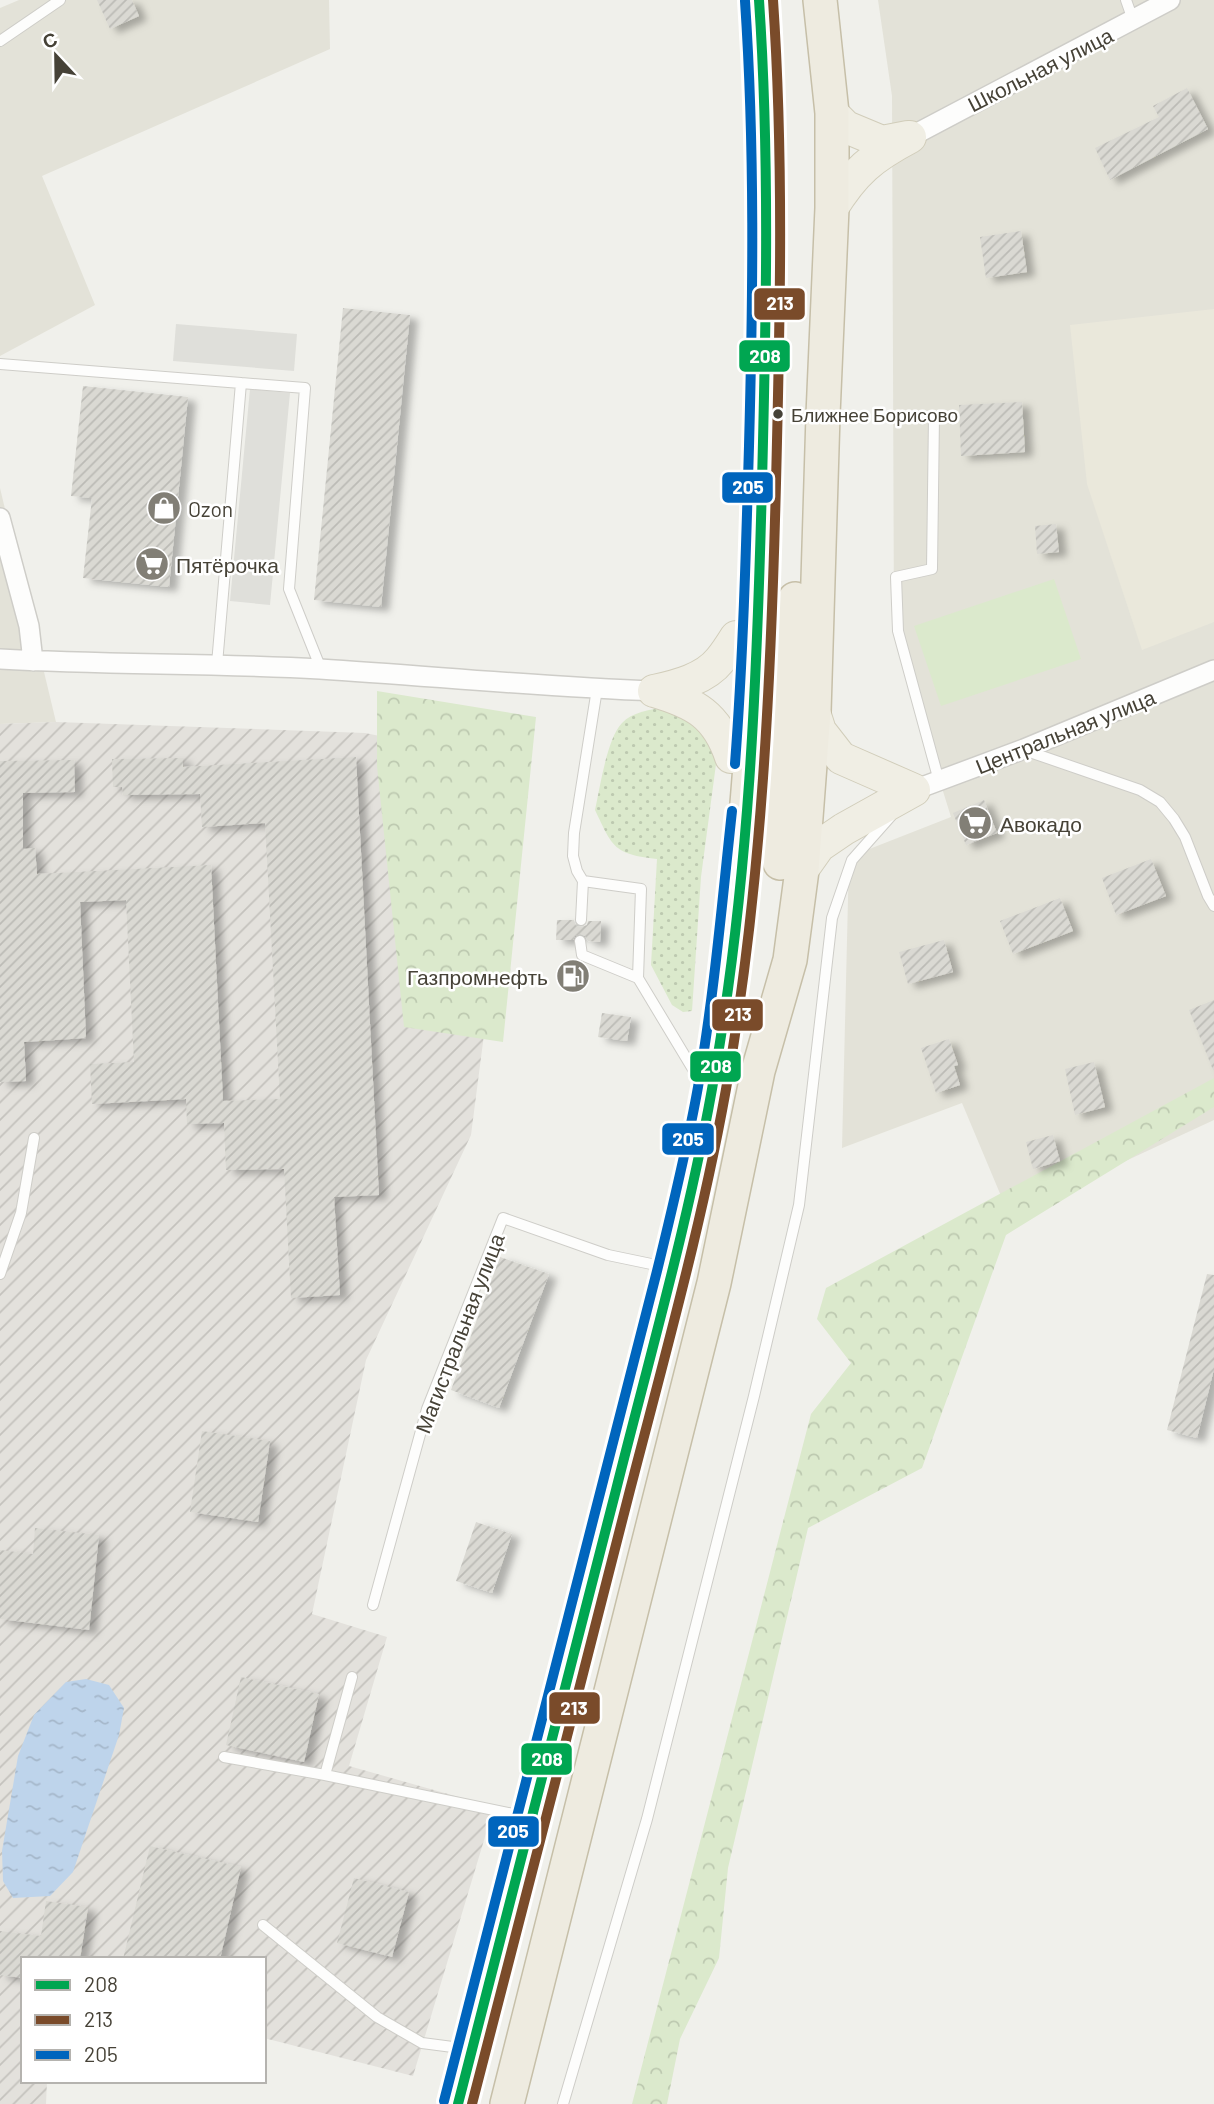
<svg xmlns="http://www.w3.org/2000/svg" width="1214" height="2104" font-family="Barlow,sans-serif">
	<style>
		.residential { fill: #e3e2d8 }
		.industrial { fill: url(#industrial-furrows) }
		.education { fill: #eae8db }
		.grass { fill: url(#grass-dots) }
		.forest { fill: url(#forest-crowns) }
		.garden { fill: #dbe9cc }
		.parking { fill: #dfdfda }
		.water { fill: url(#water-ripples) }
		.building { fill: url(#building-hatch); filter: url(#shadow) }
		.lines { fill: none; stroke-linecap: round; stroke-linejoin: round }
		.service-casing { stroke: #cecdc8; stroke-width: 12 }
		.minor-casing { stroke: #cecdc8; stroke-width: 22 }
		.primary-casing { stroke: #d1cdba; stroke-width: 34 }
		.trunk-casing { stroke: #c6bfa8; stroke-width: 36 }
		.service { stroke: #fdfdfc; stroke-width: 10 }
		.minor { stroke: #fdfdfc; stroke-width: 19 }
		.primary { stroke: #f0eee4; stroke-width: 32 }
		.trunk { stroke: #eeebe0; stroke-width: 33 }
		.bus-1-casing { stroke: #fff; stroke-width: 16 }
		.bus-2-casing { stroke: #fff; stroke-width: 16 }
		.bus-3-casing { stroke: #fff; stroke-width: 16 }
		.bus-1 { stroke: #00a651; stroke-width: 10 }
		.bus-2 { stroke: #7a4b2a; stroke-width: 10 }
		.bus-3 { stroke: #0065bd; stroke-width: 10 }
		.bus-dot { fill: #464237; stroke: #fff; stroke-width: 2.5 }
		.labels { text-anchor: middle; dominant-baseline: central; stroke-width: 5; stroke-linejoin: round; paint-order: stroke }
		.bus-label { font-size: 19px; fill: #464237; stroke: #fff; text-anchor: start }
		.street-label { font-size: 21px; fill: #464237; stroke: #fff }
		.poi-label { font-size: 21px; fill: #464237; stroke: #fff; text-anchor: start }
		.line-badge { stroke: #fff; stroke-width: 2.5 }
		.badge-label { font-size: 19px; text-anchor: middle; font-weight: bold; fill: #fff }
	</style>
	<defs>
		<pattern id="industrial-furrows" width="10" height="10" patternUnits="userSpaceOnUse" patternTransform="scale(1.75)"><rect width="10" height="10" fill="#e3e1dc"/><path d="M-1 1l2-2M0 10L10 0M9 11l2-2" fill="none" stroke="#c4c2bd"/></pattern>
		<pattern id="grass-dots" width="8" height="8" patternUnits="userSpaceOnUse" patternTransform="scale(1.75)"><rect width="8" height="8" fill="#dbe9cc"/><path d="M2 2h.1M6 6h.1" fill="none" stroke="#bdc9b0" stroke-width="1.8" stroke-linecap="round"/></pattern>
		<pattern id="forest-crowns" width="20" height="18" patternUnits="userSpaceOnUse" patternTransform="scale(1.75)"><rect width="20" height="18" fill="#dbe9cc"/><path d="M2 6a3 3 0 1 1 6 0M12 15a3 3 0 1 1 6 0" fill="none" stroke="#bdc9b0"/></pattern>
		<pattern id="water-ripples" width="26" height="14" patternUnits="userSpaceOnUse" patternTransform="scale(1.75)"><rect width="26" height="14" fill="#bed4eb"/><path d="M2 4q2-2 4 0t4 0M15 11q2-2 4 0t4 0" fill="none" stroke="#a5b7ca"/></pattern>
		<pattern id="building-hatch" width="6" height="6" patternUnits="userSpaceOnUse" patternTransform="scale(1.75)"><rect width="6" height="6" fill="#dad9d3"/><path d="M-1 1l2-2M0 6l6-6M5 7l2-2" fill="none" stroke="#bcbbb6"/></pattern>
		<filter id="shadow"><feDropShadow dx="8" dy="4.5" stdDeviation="3.5" flood-color="#0004"/></filter>
	</defs>
	<rect width="100%" height="100%" fill="#f0f0eb"/>
	<path class="residential" d="M19 0H329L330 49 42 176 95 305 0 356V8Z
		M878 0H1214V1120L1009 1215 962 1103 842 1148 849 857 951 817 894 633 892 96Z
		M0 488 56 722 0 724Z"/>
	<path class="industrial" d="M56 722 365 733 519 764 471 1135 366 1360 312 1614 387 1637 349 1766 494 1807 413 2076 264 2038V1959H23V2081H47L46 2104H0V724Z"/>
	<path class="education" d="M1214 309V622L1142 650 1087 484 1070 325Z"/>
	<path class="grass" d="M663 707H676L718 749 701 877 692 1011 683 1012 672 1005 651 965 657 859C614 854 613 848 595 810 600 788 607 738 622 723 632 712 650 710 663 707Z"/>
	<path class="forest" d="M377 691 536 717 503 1042 404 1027 377 766Z
		M1214 1078V1107L1006 1235 922 1468 808 1528 728 1868 719 1958 680 2039 667 2104H632L811 1414 851 1363 817 1319 826 1288Z"/>
	<path class="garden" d="M1054 579 1081 659 941 706 914 626Z"/>
	<path class="parking" d="M176 324 297 334 294 371 173 361Z
		M250 389 290 393 270 605 230 601Z"/>
	<path class="water" d="M86 1679 109 1685 124 1708 119 1735 73 1872 50 1896 13 1898 3 1881 2 1851 18 1756 34 1715 66 1682Z"/>
	<path class="building" d="M97 0H132L139 16 110 29Z
		M1187 88 1208 129 1110 180 1095 148 1159 117 1153 106Z
		M1021 231 1027 272 986 278 980 237Z
		M343 308 410 315 381 607 314 600Z
		M83 386 188 397 169 587 83 578 92 498 71 496Z
		M1022 402 1025 452 961 456 959 405Z
		M1056 524 1059 552 1037 554 1035 526Z
		M356 757 379 1195 334 1197 340 1295 291 1298 284 1169 226 1170 224 1123 187 1124 186 1099 92 1104 90 1064 134 1062 126 900 80 902 86 1038 24 1042 26 1081 0 1082V761L74 760 75 792 23 793V849L35 848 37 874 211 865 223 1101 280 1099 265 823 202 827 200 794 123 795 122 787H113L112 759 183 758V767Z
		M984 800 997 833 966 845 953 813Z
		M1151 859 1166 896 1116 915 1102 878Z
		M1060 898 1073 931 1013 954 1000 921Z
		M557 920H574L576 926 581 927 587 925 588 921H601L600 942 588 941 585 936 580 934 575 936 573 940H556Z
		M944 940 953 972 908 984 899 952Z
		M1214 1000V1070H1213L1189 1010Z
		M602 1013 631 1017 627 1041 598 1037Z
		M949 1039 958 1065 954 1066 960 1085 936 1093 921 1048Z
		M1094 1062 1105 1107 1075 1115 1065 1069Z
		M1053 1135 1060 1161 1033 1169 1026 1142Z
		M500 1257 549 1274 499 1408 451 1390Z
		M1207 1274 1214 1275V1369L1197 1438 1167 1430Z
		M202 1431 270 1441 258 1522 190 1512Z
		M476 1522 512 1534 492 1593 456 1581Z
		M35 1528 99 1535 89 1630 0 1619V1550L33 1554Z
		M241 1677 319 1694 304 1762 226 1745Z
		M150 1846 241 1867 220 1959H123Z
		M354 1878 409 1892 392 1957 337 1943Z
		M46 1901 88 1907 80 1959H23V1978L0 1975V1931L41 1936Z"/>
	<g class="lines">
		<g class="service-casing">
			<path id="service" d="M1126 0 1133 20
				M0 41 60 0
				M0 364 241 383 217 664
				M241 383 305 388 289 589 321 669
				M934 416 932 569 896 577 898 631 939 781
				M1024 750 1140 790 1160 802 1174 819 1185 837 1208 896 1214 906
				M583 881 641 889 638 978
				M581 920 583 881 577 871 573 856 574 833 597 689
				M580 941 582 955 638 978 694 1071
				M0 1274 21 1213 34 1138
				M373 1605 427 1409 503 1218 608 1255 656 1265
				M224 1757 325 1775 528 1817
				M325 1775 352 1677
				M263 1925 377 2017 422 2043 468 2049
				M563 2104 647 1819 754 1396 799 1205 832 918 852 860 891 816"/>
		</g>
		<g class="minor-casing">
			<path id="minor" d="M910 137 1170 0
				M0 518 29 626 33 661
				M0 659C106 665 213 663 320 669 431 676 543 687 654 691
				M914 790 1024 749 1214 670"/>
		</g>
		<g class="primary-casing">
			<path id="primary" d="M832 113 846 127 882 142 908 137
				M832 208C854 172 872 157 910 137
				M654 691C695 703 717 715 731 757
				M654 691C677 686 705 679 720 660 726 653 731 645 736 637
				M814 712 820 731 841 758 914 790
				M802 870 819 846 844 829 914 790"/>
		</g>
		<g class="trunk-casing">
			<path id="trunk" d="M780 863 795 599
				M458 2104 671 1274C687 1205 704 1137 716 1067 736 944 747 819 755 695 760 623 760 549 762 476 767 318 772 158 759 0
				M507 2104 714 1283 758 1071 790 960 802 870 814 712 823 415 832 208V113L820 0"/>
		</g>
		<use href="#service" class="service"/>
		<use href="#minor" class="minor"/>
		<use href="#primary" class="primary"/>
		<use href="#trunk" class="trunk"/>
		<g class="bus-1-casing">
			<path id="bus-1" d="M458 2104C511 1899 563 1695 616 1490 651 1351 691 1213 715 1072 749 878 757 680 762 483 766 322 770 161 759 0"/>
		</g>
		<g class="bus-2-casing">
			<path id="bus-2" d="M472 2104C525 1899 578 1695 630 1490 666 1351 705 1213 729 1072 762 877 771 680 776 483 780 322 784 161 773 0"/>
		</g>
		<g class="bus-3-casing">
			<path id="bus-3" d="M735 764C743 658 746 552 749 446 753 297 755 149 745 1
				M444 2101 657 1271C672 1210 687 1149 698 1087 714 996 722 903 732 811"/>
		</g>
		<use href="#bus-1" class="bus-1"/>
		<use href="#bus-2" class="bus-2"/>
		<use href="#bus-3" class="bus-3"/>
	</g>
	<defs>
		<g id="shop-disc" transform="scale(1.75)"><circle r="9.5" fill="#827f76" stroke="#fff"/><path d="M-5-2.5h2.3a2.7 3.5 0 0 1 5.4 0H5L5.5 6h-11ZM-1.5-2.5h3a1.5 2.3 0 0 0-3 0Z" fill="#fff"/></g>
		<g id="supermarket-disc" transform="scale(1.75)"><circle r="9.5" fill="#827f76" stroke="#fff"/><path d="M-6-5.5h2.5l.6 2H6L4.5 2H-2.5L-4.4-4H-6ZM-1.5 3.2a1.3 1.3 0 1 0 .1 0ZM3 3.2a1.3 1.3 0 1 0 .1 0Z" fill="#fff"/></g>
		<g id="fuel-disc" transform="scale(1.75)"><circle r="9.5" fill="#827f76" stroke="#fff"/><path d="M-5.5-6h7V0h2V4h1.3V-2.5L3-4.5l.8-.8L6-3V5H2.5V1h-1V6h-7ZM-4.2-4.7v3.2H.2V-4.7Z" fill="#fff"/></g>
	</defs>
	<g fill-rule="evenodd">
		<use href="#shop-disc" x="164" y="508"/>
		<use href="#supermarket-disc" x="152" y="564"/>
		<use href="#supermarket-disc" x="975" y="823"/>
		<use href="#fuel-disc" x="573" y="976"/>
	</g>
	<circle class="bus-dot" cx="778" cy="414" r="6"/>
	<g class="labels">
		<g class="bus-label">
			<text x="791" y="414">Ближнее Борисово</text>
		</g>
		<g class="street-label">
			<text transform="translate(1040 69) rotate(-27)">Школьная улица</text>
			<text transform="translate(1065 731) rotate(-22)">Центральная улица</text>
			<text transform="translate(459 1333) rotate(-69)">Магистральная улица</text>
		</g>
		<g class="poi-label">
			<text x="188" y="508">Ozon</text>
			<text x="176" y="564">Пятёрочка</text>
			<text x="1000" y="823">Авокадо</text>
			<text x="548" y="976" text-anchor="end">Газпромнефть</text>
		</g>
	</g>
	<g class="line-badge">
		<rect x="753" y="287" width="53" height="34" rx="7" fill="#7a4b2a"/>
		<rect x="738" y="339" width="53" height="34" rx="7" fill="#00a651"/>
		<rect x="721" y="471" width="53" height="33" rx="7" fill="#0065bd"/>
		<rect x="711" y="998" width="53" height="34" rx="7" fill="#7a4b2a"/>
		<rect x="689" y="1050" width="53" height="33" rx="7" fill="#00a651"/>
		<rect x="661" y="1122" width="54" height="34" rx="7" fill="#0065bd"/>
		<rect x="548" y="1691" width="53" height="34" rx="7" fill="#7a4b2a"/>
		<rect x="520" y="1742" width="53" height="34" rx="7" fill="#00a651"/>
		<rect x="487" y="1815" width="53" height="33" rx="7" fill="#0065bd"/>
	</g>
	<g class="badge-label">
		<text x="780" y="310">213</text>
		<text x="765" y="363">208</text>
		<text x="748" y="494">205</text>
		<text x="738" y="1021">213</text>
		<text x="716" y="1073">208</text>
		<text x="688" y="1146">205</text>
		<text x="574" y="1715">213</text>
		<text x="547" y="1766">208</text>
		<text x="513" y="1838">205</text>
	</g>
	<rect x="21" y="1957" width="245" height="126" fill="#ffffff" stroke="#b5b3af" stroke-width="2"/>
	<rect x="35" y="1980" width="35" height="10" fill="#00a651" stroke="#b5b3af" stroke-width="2"/>
	<text x="84" y="1992" font-size="21" fill="#464237">208</text>
	<rect x="35" y="2015" width="35" height="10" fill="#7a4b2a" stroke="#b5b3af" stroke-width="2"/>
	<text x="84" y="2027" font-size="21" fill="#464237">213</text>
	<rect x="35" y="2050" width="35" height="10" fill="#0065bd" stroke="#b5b3af" stroke-width="2"/>
	<text x="84" y="2062" font-size="21" fill="#464237">205</text>
	<g transform="translate(56 56) rotate(338)" stroke="#ffffff" stroke-width="5" paint-order="stroke">
	<path d="M0-5L12 26L0 18L-12 26Z" fill="#464237"/>
	<text y="-10" font-size="19" font-weight="bold" text-anchor="middle" fill="#464237">С</text>
	</g>
</svg>
